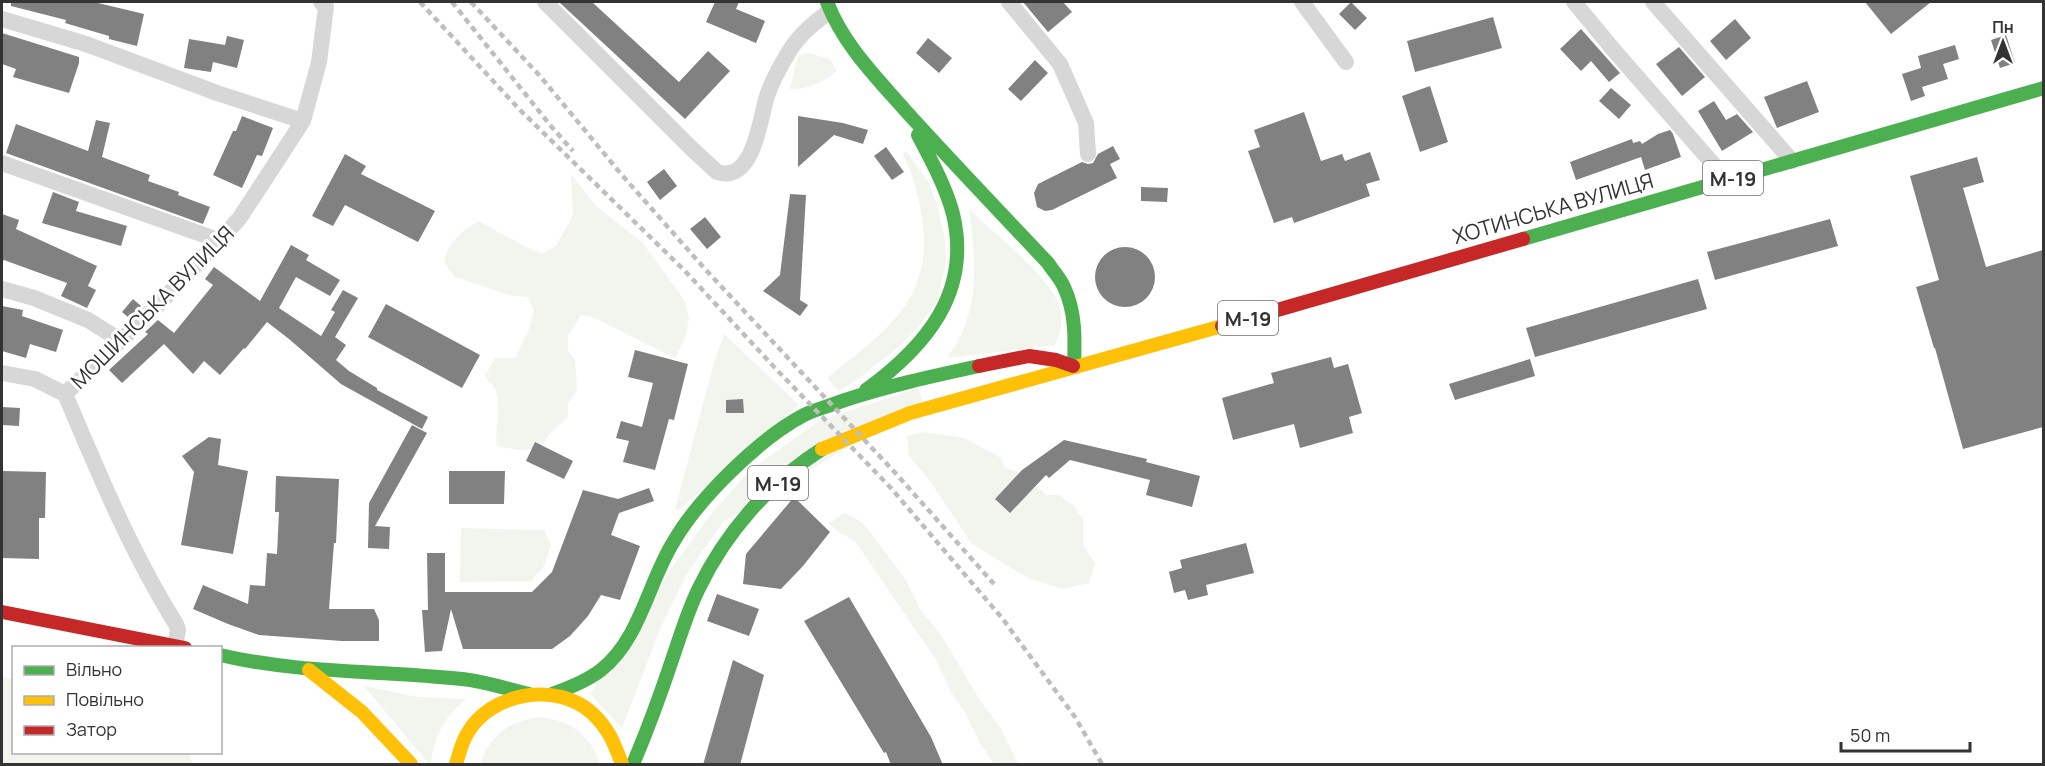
<svg xmlns="http://www.w3.org/2000/svg" width="2045" height="766" font-family="Manrope,sans-serif">
	<style>
		.green { fill: #f1f5ed }
		.building { fill: #818181 }
		.lines { fill: none; stroke-linecap: round; stroke-linejoin: round }
		.street { stroke: #d7d7d7; stroke-width: 16 }
		.fast { stroke: #4caf50; stroke-width: 14 }
		.slow { stroke: #ffc107; stroke-width: 14 }
		.jam { stroke: #c62828; stroke-width: 14 }
		.rail { stroke: #bebebe; stroke-width: 4.5; stroke-dasharray: 6 4.5; stroke-linecap: butt }
		.labels { text-anchor: middle; dominant-baseline: central; stroke-width: 6; stroke-linejoin: round; paint-order: stroke }
		.shield { fill: #fff; stroke: #707070; stroke-width: 1.5 }
		.shield-label { font-size: 20px; font-weight: bold; fill: #333 }
		.street-label { font-size: 21px; fill: #333; stroke: #fff }
	</style>
	<rect width="100%" height="100%" fill="#fff"/>
	<path class="green" d="M809 53 830 59 837 71C825 82 805 90 790 89L798 55Z
		M906 151 929 183 938 208 945 239 946 263 937 301 917 329 904 342 862 376 839 391 827 378C887 330 937 298 921 212 917 192 913 173 903 155Z
		M571 174 597 207 642 242 685 301 689 319 685 338 675 358 593 317 581 315 568 336V350L575 360 577 390 568 403V417L550 433 540 448 519 450 497 446C494 428 503 404 494 387 492 384 487 380 485 376L495 358H515L530 327 534 311 528 297 509 295 454 276 444 262C450 239 460 234 478 221 500 232 520 245 542 254L556 246 573 215Z
		M969 209C994 233 1046 274 1059 304 1065 317 1060 332 1055 345L947 358C954 348 961 337 965 325 979 289 974 247 969 209Z
		M724 334 799 405 679 510H675L713 366Z
		M918 388 923 402 723 522 686 575 660 629 622 728 590 694 674 565 712 513 750 470 819 421Z
		M923 432 964 438 1001 458 1005 468 1024 474 1046 495H1058L1073 505 1083 519V544L1095 564 1089 583 1063 589 1028 578 972 544 930 481 909 456 907 436Z
		M845 513 863 523 906 580 920 609 941 635 981 702 1000 727 1018 764H994L980 743 965 712 951 692 936 660 879 576 855 541 840 533 828 523Z
		M461 528 544 530 551 545 544 566 531 581 460 582Z
		M2 677 13 679 14 752 188 753 193 764H2Z
		M364 686 417 697 467 699C446 714 432 739 431 764H429Z
		M540 717C570 720 591 735 600 764H480C490 735 509 721 540 717Z"/>
	<path class="building" d="M11 2H98V3L144 14 137 46 109 39V36L65 23 66 20 11 6Z
		M559 2H592L679 82 708 51 730 71 685 119Z
		M715 2H739L736 9 765 21 756 43 706 22Z
		M1023 2H1063L1072 12 1048 32Z
		M1351 2 1367 18 1355 30 1339 14Z
		M1865 2H1931L1891 34Z
		M1493 17 1502 48 1415 72 1407 41Z
		M1735 19 1751 38 1726 60 1710 41Z
		M1581 29 1620 73 1609 82 1591 61 1581 71 1560 49Z
		M2 33 79 57V63L69 93 13 77 16 69 2 64Z
		M2006 35 2015 63 2000 68 1991 40Z
		M227 36 244 40 237 68 213 62 211 72 184 68 189 39 225 45Z
		M928 38 952 58 939 73 916 53Z
		M1955 45 1959 59 1943 64 1948 79 1922 87 1925 96 1911 101 1902 74 1921 68 1918 56Z
		M1679 47 1705 77 1682 96 1656 64Z
		M1035 60 1048 73 1021 101 1008 89Z
		M1807 81 1819 112 1777 128 1764 97Z
		M1430 86 1448 142 1420 152 1402 96Z
		M1611 88 1631 105 1619 119 1599 101Z
		M1714 101 1726 120 1737 114 1753 132 1722 151 1698 111Z
		M1304 112 1321 161 1342 154 1345 161 1370 152 1380 180 1366 184 1370 196 1294 223 1292 217 1274 223 1248 151 1260 147 1254 130Z
		M242 116 273 128 262 156 257 155 242 188 213 175 233 131H236Z
		M798 116 843 123 868 130 863 144 834 135 798 167Z
		M96 120 110 123 102 157 150 175 148 181 179 192 178 195 210 207 203 224 6 153 16 124 88 151Z
		M1670 130 1673 134 1681 157 1645 170 1641 157 1576 180 1570 162 1632 139 1633 143 1640 141 1642 144 1658 134Z
		M1113 146 1120 159 1110 164 1117 178 1052 210 1045 211 1037 207 1034 193 1038 184 1082 162 1088 164 1093 163 1098 154Z
		M886 147 904 172 892 180 874 156Z
		M345 154 366 166 361 174 435 211 418 242 345 205 333 226 312 216Z
		M1977 157 1984 182 1963 188 1986 267 2043 250V427L1963 449 1935 348H1934L1916 287 1939 280 1910 176Z
		M664 169 677 186 660 200 647 182Z
		M1141 187 1168 188 1167 202 1141 201Z
		M53 192 79 202 76 211 127 226 121 246 42 223Z
		M790 194 806 195 800 300 808 305 800 316 763 291 780 275Z
		M2 214 19 220 16 229 97 266 88 286 96 290 87 308 61 296 67 283 4 260 2 262Z
		M705 217 721 237 707 249 690 229Z
		M1830 219 1838 246 1715 280 1707 252Z
		M291 245 309 255 306 260 340 280 330 296 296 277 279 308 321 336 335 312 331 310 343 290 358 298 335 337 346 345 336 360 349 371 377 388V390L428 417 422 429 341 384 289 339 267 322 245 349 244 348 220 375 204 361 193 374 164 344 122 383 109 370 148 334 145 332 158 320 174 333 213 285 205 279 214 267 260 301Z
		M1095 277a30 30 0 1 1 60 0a30 30 0 1 1-60 0Z
		M1698 279 1707 309 1535 357 1526 328Z
		M133 299 141 306 129 318 122 312Z
		M386 304 480 355 462 388 368 337Z
		M2 306 23 310 22 316 63 330 56 352 30 344 26 358 2 351Z
		M635 350 688 364 674 420 669 419 655 470 623 462 629 441 616 438 621 421 642 427 653 383 628 377Z
		M1331 357 1334 368 1348 364 1362 413 1349 417 1353 433 1300 448 1294 424 1233 440 1222 398 1274 383 1271 373Z
		M1530 359 1535 376 1455 400 1449 384Z
		M743 399 744 413H726V400Z
		M2 407 20 408 19 426 2 425Z
		M412 425 427 433 375 526 390 527 389 549 368 548 369 503Z
		M209 437 221 439 218 465 248 471 233 554 181 545 194 472 182 456Z
		M1064 440 1147 459 1146 462 1200 476 1192 507 1146 495 1150 480 1070 460 1049 478 1046 475 1010 513 995 499 1022 470Z
		M535 442 573 461 564 479 526 461Z
		M2 471 46 472 45 518H39V559L2 558Z
		M449 471H505L504 504H449Z
		M276 476 339 479 336 543H334L329 609H374L379 620V641H342L259 635 228 624 193 609 203 585 248 604 250 585 265 586 267 553 277 554 279 512H275Z
		M649 488 654 501 619 513 611 535 640 546 620 600 601 595 588 616 570 636 552 649H463L451 609 442 651 425 652 422 610H428L427 553H445V592H532L552 572 583 490 618 499Z
		M794 497 830 532 803 566 781 589 743 584 746 554Z
		M1246 543 1254 573 1206 585 1208 595 1188 600 1185 590 1174 593 1169 572 1182 568 1180 560Z
		M717 594 759 609 749 636 707 621Z
		M849 597 931 737 943 765H891L886 752 884 753 804 621Z
		M733 660 764 675 740 765H703Z"/>
	<g class="lines">
		<path class="street" d="M545 2 691 148 717 172C754 184 760 118 767 96 772 81 782 63 790 50 801 33 814 23 830 11
			M1009 2 1060 64 1086 123 1088 154
			M1302 2 1346 62
			M1574 2 1612 48 1727 180
			M1653 2 1792 161
			M2 19 86 44 217 93 303 121
			M2 163 218 240
			M2 289 34 298 88 320 120 340
			M2 373 35 379 65 394
			M175 646 178 630 176 624C131 552 98 472 65 394L161 302 239 219 303 121 319 62 326 7 321 2"/>
		<path class="fast" d="M827 2C843 44 875 76 904 109 951 161 1000 212 1048 263 1053 271 1060 278 1064 287 1076 312 1075 340 1074 367
			M1523 239 2044 88
			M866 390C925 347 972 293 953 214 946 187 931 160 918 135
			M220 655C301 674 380 670 462 679 484 681 507 689 529 694
			M552 694C569 688 587 681 601 670 641 638 648 582 674 541 699 498 760 438 804 415 816 409 830 406 842 401 887 386 933 376 979 366
			M633 764C648 729 661 693 673 657 681 634 688 610 699 588 726 532 770 482 822 449"/>
		<path class="slow" d="M822 449 910 413 1222 326
			M309 670 362 712 411 764
			M456 764C459 754 462 742 467 734 490 692 557 681 592 713 609 729 614 743 622 764"/>
		<path class="jam" d="M1222 326 1523 239
			M979 366 1029 356 1056 360 1073 366
			M2 612 185 648"/>
		<path class="rail" d="M420 2 520 110 684 270 776 369 890 487 1002 618 1075 717 1102 764
			M452 2 550 125 573 151
			M471 2 540 76 621 174 705 269 899 477 994 584"/>
	</g>
	<g class="labels">
		<g class="shield">
			<rect x="1703" y="161" width="60" height="34" rx="4.5"/>
			<rect x="1218" y="301" width="60" height="34" rx="4.5"/>
			<rect x="748" y="466" width="60" height="34" rx="4.5"/>
		</g>
		<g class="shield-label">
			<text x="1733" y="178">М-19</text>
			<text x="1248" y="318">М-19</text>
			<text x="778" y="483">М-19</text>
		</g>
		<g class="street-label">
			<text transform="translate(1553 208) rotate(-16)">ХОТИНСЬКА ВУЛИЦЯ</text>
			<text transform="translate(152 307) rotate(-45)">МОШИНСЬКА ВУЛИЦЯ</text>
		</g>
	</g>
	<rect width="2045" height="766" fill="none" stroke="#333333" stroke-width="6"/>
	<rect x="12" y="646" width="210" height="108" fill="#ffffff" stroke="#adadad" stroke-width="1.5"/>
	<rect x="24" y="666" width="30" height="9" fill="#4caf50" stroke="#adadad" stroke-width="1.5"/>
	<text x="66" y="676" font-size="18" fill="#333333">Вільно</text>
	<rect x="24" y="696" width="30" height="9" fill="#ffc107" stroke="#adadad" stroke-width="1.5"/>
	<text x="66" y="706" font-size="18" fill="#333333">Повільно</text>
	<rect x="24" y="726" width="30" height="9" fill="#c62828" stroke="#adadad" stroke-width="1.5"/>
	<text x="66" y="736" font-size="18" fill="#333333">Затор</text>
	<g transform="translate(2003 42)" stroke="#ffffff" stroke-width="4.5" paint-order="stroke">
	<path d="M0-4.5L10 22L0 15L-10 22Z" fill="#333333"/>
	<text y="-9" font-size="16" font-weight="bold" text-anchor="middle" fill="#333333">Пн</text>
	</g>
	<path d="M1841 742v9h129v-9" fill="none" stroke="#333333" stroke-width="3"/>
	<text x="1850" y="742" font-size="18" fill="#333333" stroke="#ffffff" stroke-width="4.5" paint-order="stroke">50 m</text>
</svg>
